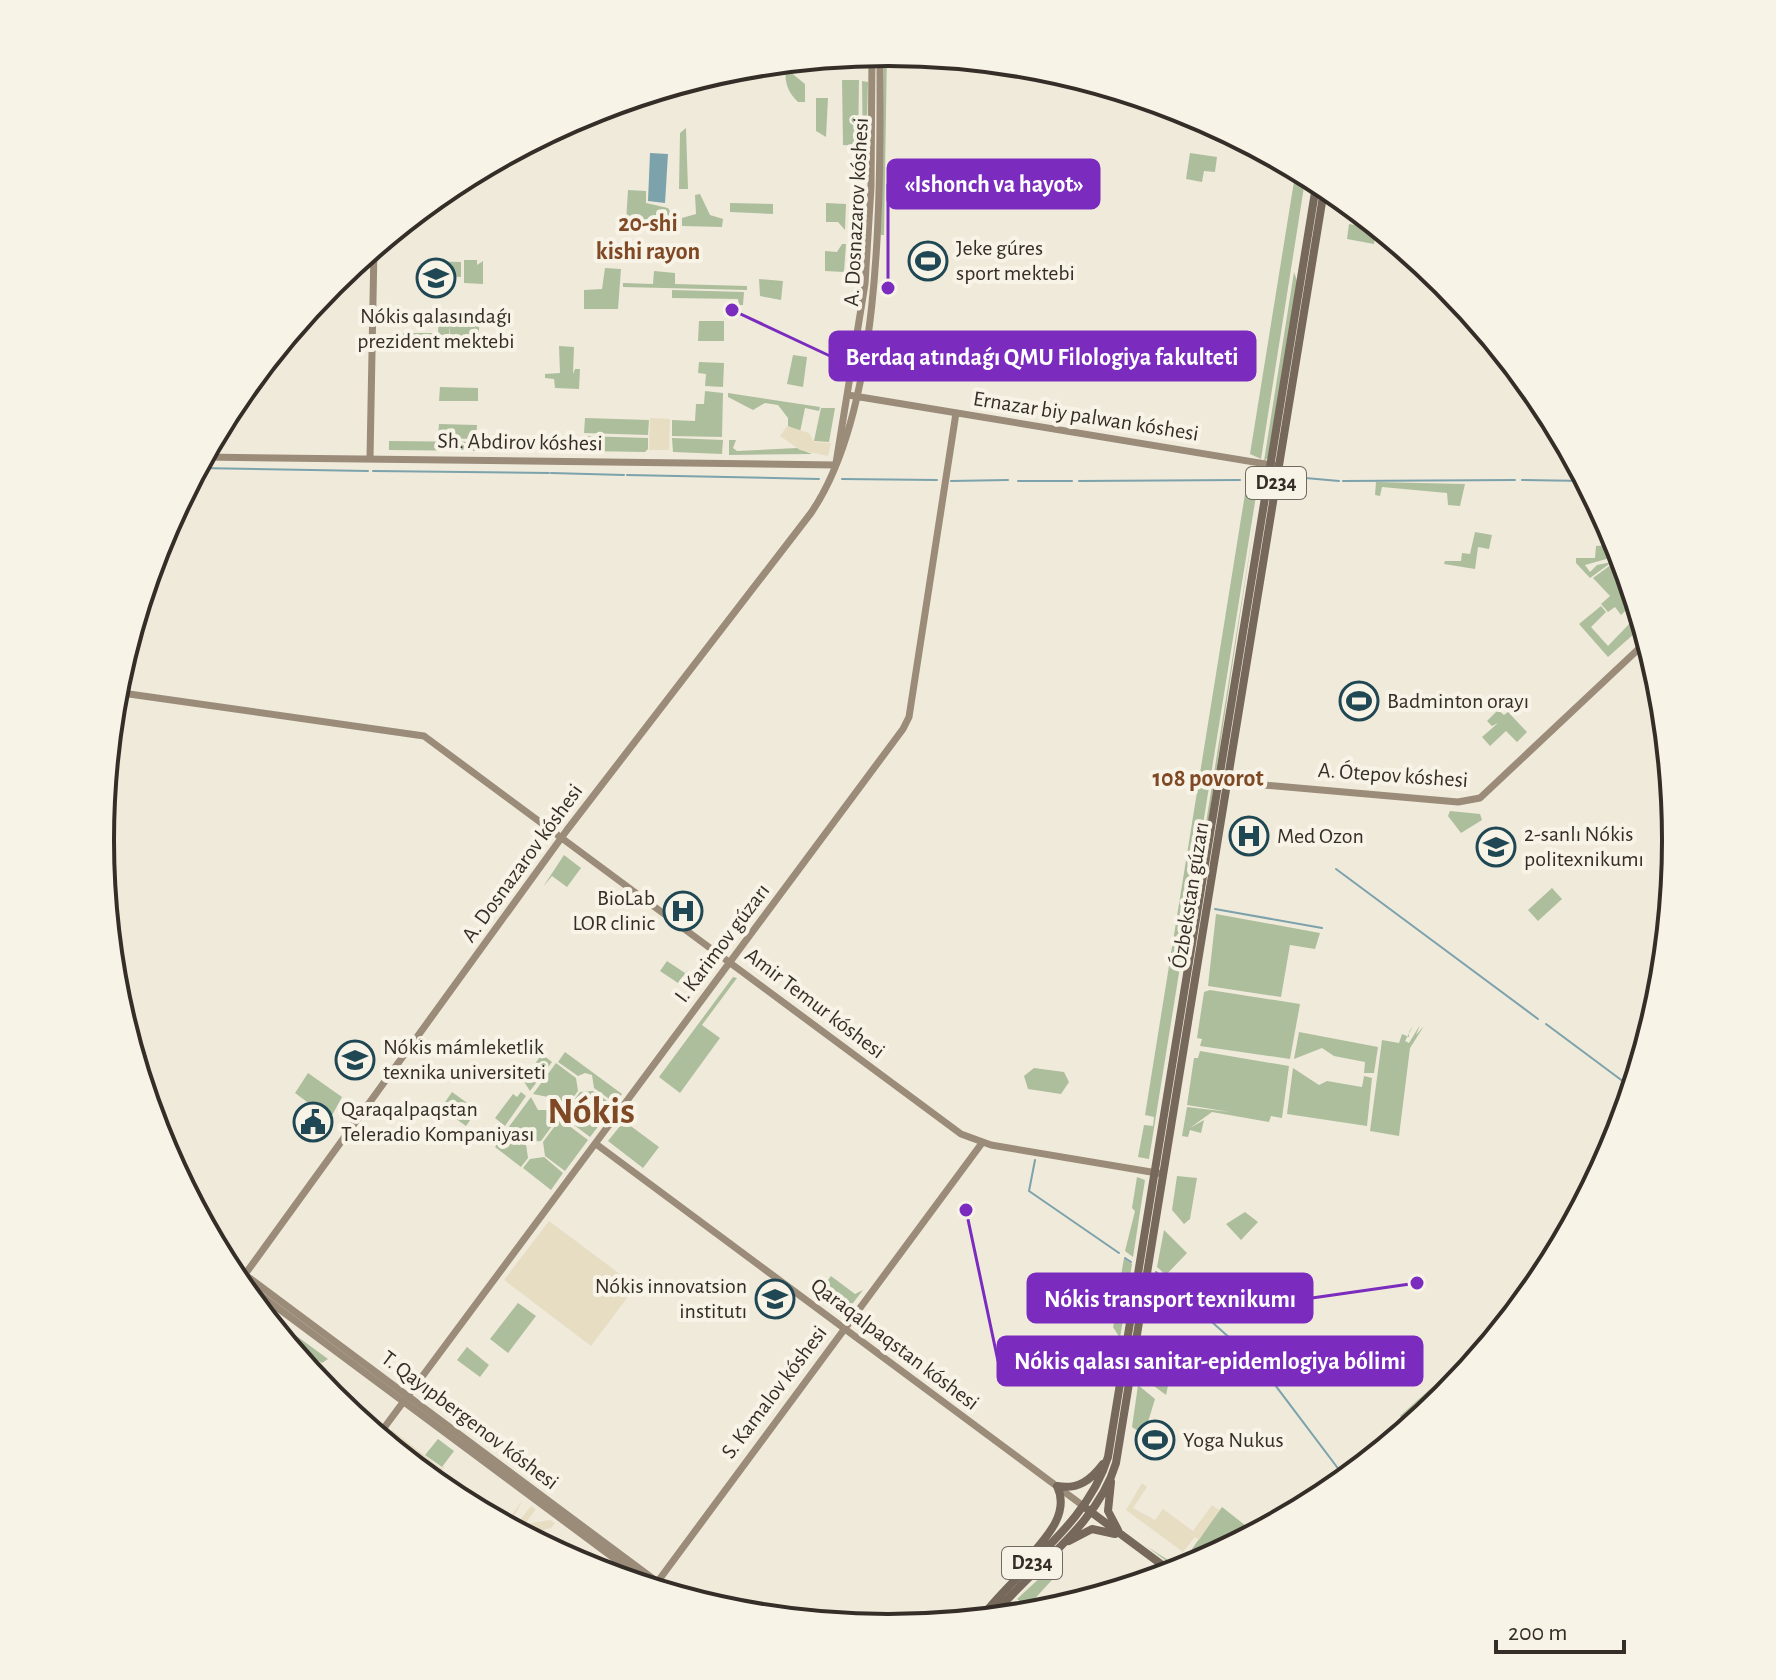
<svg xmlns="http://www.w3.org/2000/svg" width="1776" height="1680" font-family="'Alegreya Sans',sans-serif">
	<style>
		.green { fill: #adbe9c }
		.plaza { fill: #e7ddc3 }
		.water { fill: #7ca2ac }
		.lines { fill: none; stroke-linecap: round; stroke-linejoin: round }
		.stream { stroke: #7ca2ac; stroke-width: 2 }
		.secondary { stroke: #9b8b79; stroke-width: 7 }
		.primary { stroke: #76685a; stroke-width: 8 }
		.labels { text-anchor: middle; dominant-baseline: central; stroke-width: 8; stroke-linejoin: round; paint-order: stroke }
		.shield { fill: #f8f3e7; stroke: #706961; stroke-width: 2 }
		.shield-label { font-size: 20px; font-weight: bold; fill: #352e28 }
		.street-label { font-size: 22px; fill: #352e28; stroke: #f8f3e7 }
		.poi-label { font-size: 22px; fill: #352e28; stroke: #f8f3e7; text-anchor: start }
		.neighbourhood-label { font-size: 24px; font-weight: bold; fill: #7f4925; stroke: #f8f3e7 }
		.town-label { font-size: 38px; font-weight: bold; fill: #7f4925; stroke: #f8f3e7 }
		.rim { fill: none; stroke: #352e28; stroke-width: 4 }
		.leader { fill: none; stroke: #7b2cbf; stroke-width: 3 }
		.callout-dot { fill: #7b2cbf; stroke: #f8f3e7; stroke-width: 3 }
		.callout { fill: #7b2cbf; stroke: #7b2cbf; stroke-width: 3 }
		.callout-label { font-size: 24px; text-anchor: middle; font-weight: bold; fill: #fff }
	</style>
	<rect width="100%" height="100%" fill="#f0eadb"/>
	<path class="green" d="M884 52H887L884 235H881Z
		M825 58 829 67 789 71 805 84V102H798C784 89 785 77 786 62Z
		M842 80H859L858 146 843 145Z
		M862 81 868 82 866 161H863Z
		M816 98H828L826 137 816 131Z
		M686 128 688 189H679L680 133Z
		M1190 153 1217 157 1215 172 1204 171 1202 182 1186 179Z
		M1296 169 1306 174 1261 459 1250 454Z
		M628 190 646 191V203L668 208 672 215 671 225 626 222Z
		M700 194 710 215 723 219 722 227 682 226V218L696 214 695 195Z
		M730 203 773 204V214L730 212Z
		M826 203 846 204 845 230 838 222H826Z
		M1349 224 1376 229 1374 244 1347 239Z
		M842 244H846L844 272 825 271V251L837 252Z
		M464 260H477V265L483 261V284L464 283Z
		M429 261 461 262V277L432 275Z
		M605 268 621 269 618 309H584V290L602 289Z
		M654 271 675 273V284L747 286V290L623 287V283L653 284Z
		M1294 272 1297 281 1268 458 1264 461Z
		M759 279 783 281 781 300 760 296Z
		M672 290 744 292 743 305H739L738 299 672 298Z
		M439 315 479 318V336H450V324L449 339 403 337V333H438Z
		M699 321H724V341H698Z
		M559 346 574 347 573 374 575 369H580L579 389 555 388 554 379 545 378V374L560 373Z
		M793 355 807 357 803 387 787 384Z
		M699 362 724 363 723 387 705 386 706 374 698 373Z
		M440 387 478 388V401H439Z
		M705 391 723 393 722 437 672 436V420L695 421 696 404H704Z
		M728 393 820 407 819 411 805 408 800 432 788 426V418L778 405 765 403 753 410 728 397Z
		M821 408H835L829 442 814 441Z
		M585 418 649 420 648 435 584 433Z
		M439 424 477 425 476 439 438 438Z
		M584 436 648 438V449L645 452 583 451Z
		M672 438 723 440 722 454 673 452Z
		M729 440H736L733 448 737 451 797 448 812 454 729 455Z
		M389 441 486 442V451L389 450Z
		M1249 469 1260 471 1149 1159 1138 1157 1144 1125 1153 1126 1154 1117 1145 1115Z
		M1376 482 1465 484 1460 506 1448 505 1447 493 1382 487 1380 496 1375 495Z
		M1255 518 1207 830 1205 829Z
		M1475 532 1492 535 1489 549 1478 547 1475 569 1444 564 1445 561H1461L1462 553 1470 554Z
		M1617 541 1620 550 1610 558 1585 565 1590 572 1597 565 1612 562 1590 578 1576 563V558H1595L1596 546 1611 545Z
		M1612 564 1630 585 1635 601 1621 615 1615 607 1608 612 1601 604 1610 596 1593 578Z
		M1601 606 1606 612 1591 627 1608 646 1632 621 1636 625 1632 629 1635 633 1608 657 1579 624Z
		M1498 710 1504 715 1508 712 1527 732 1517 742 1506 731 1490 746 1482 737 1498 723 1492 726 1487 721Z
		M1450 811 1480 814 1482 820 1461 833 1448 816Z
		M564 855 581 868 567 887 552 876 543 887Z
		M1552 888 1562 899 1538 921 1528 910Z
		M1216 914 1320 933 1315 949 1290 945 1281 997 1208 986Z
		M667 961 685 973 687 971 694 975 697 972 705 978 698 987 683 976 678 983 660 971Z
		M733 977 737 978 702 1025 720 1038 680 1093 659 1077Z
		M1210 990 1300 1004 1290 1059 1200 1046 1202 1039 1197 1038 1204 992Z
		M1420 1025 1416 1035 1424 1026 1410 1048 1399 1136 1370 1131 1382 1040 1399 1043 1402 1034 1409 1037V1032L1413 1026 1405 1041 1409 1043Z
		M1299 1032 1378 1047 1374 1073H1364L1365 1062 1334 1056 1322 1048 1294 1059Z
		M1200 1051 1289 1066 1282 1118 1271 1116 1269 1122 1212 1112 1190 1128 1204 1120 1201 1133 1190 1130 1188 1137 1182 1136 1187 1107 1230 1112 1187 1105 1194 1058H1198Z
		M565 1052 622 1094 615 1103 594 1088 592 1075 585 1073 578 1076 558 1062Z
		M542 1054 552 1062 530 1091 523 1080Z
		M556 1063 576 1078 578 1091 560 1115 550 1107 548 1097 533 1094Z
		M1034 1068 1064 1072 1069 1082 1061 1094 1028 1089 1024 1076Z
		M1293 1068 1319 1085 1327 1081 1362 1087 1364 1076 1372 1078 1367 1126 1287 1114Z
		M308 1073 342 1097 330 1119 295 1093Z
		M593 1091 614 1106 590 1137 562 1116 580 1092Z
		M452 1092 477 1110 466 1126 441 1108Z
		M521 1092 526 1096 505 1126 495 1118 513 1094 517 1097Z
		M531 1097 538 1110H547L558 1118 541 1141 528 1142 508 1128Z
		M560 1119 588 1140 565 1171 545 1156 543 1142Z
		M624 1121 659 1147 643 1168 608 1141Z
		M507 1130 526 1144 528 1158 521 1167 495 1147Z
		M544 1157 563 1173 551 1190 523 1168 530 1159Z
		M1177 1176 1197 1178 1190 1219 1184 1224 1172 1210Z
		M1137 1177 1145 1180 1133 1257 1125 1251 1135 1211 1132 1208Z
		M1245 1212 1258 1222 1241 1240 1226 1224Z
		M1164 1230 1187 1253 1166 1275 1157 1267Z
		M1124 1258 1132 1264 1120 1338 1113 1327 1122 1294 1118 1293Z
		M831 1276 855 1294 863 1290 843 1316 816 1296Z
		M518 1303 536 1316 508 1353 490 1339Z
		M283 1326 328 1359 322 1363 287 1343 278 1333Z
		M467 1347 489 1365 480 1377 457 1360Z
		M1139 1366 1154 1369 1148 1380 1156 1382V1369L1171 1372 1166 1395 1138 1374Z
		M1449 1372 1459 1381 1454 1387 1392 1441 1386 1436 1403 1420 1400 1416Z
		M1138 1385 1155 1399 1144 1435 1132 1427Z
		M438 1439 454 1451 442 1467 425 1455Z
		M1222 1507 1255 1533 1180 1571 1146 1546 1179 1567Z
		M1044 1574 1052 1580 1027 1607 1017 1599Z"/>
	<path class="plaza" d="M650 418 670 419 669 450H649Z
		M787 426 809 433 814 442 831 443 828 456 800 450 780 436Z
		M549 1221 636 1286 591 1346 504 1280Z
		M392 1430 441 1468 445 1466 434 1482 413 1464 419 1457 417 1450H411L405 1458 384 1441Z
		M1142 1483 1147 1487 1133 1508 1155 1520 1163 1509 1193 1531 1212 1505 1219 1510 1199 1540 1195 1537 1183 1552 1126 1510Z
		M523 1500 514 1516 520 1520 531 1506 536 1509 525 1524 550 1520 555 1523 551 1528 534 1532 529 1537 517 1526 514 1529 505 1524Z"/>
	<path class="water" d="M650 153 668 154 665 203 648 201Z"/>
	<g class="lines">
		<path class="stream" d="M198 468 368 471
			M373 471 549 473
			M551 473 624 475
			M627 475 819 479
			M1283 476 1339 481
			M1246 478 1262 476
			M842 479 937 480
			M1522 480 1585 481
			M951 481 1008 480
			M1018 481H1072
			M1079 481 1240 480
			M1343 481 1515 480
			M1336 869 1538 1019
			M1215 909 1322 928
			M1546 1024 1632 1088
			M1035 1160 1029 1191 1119 1253
			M1125 1258 1131 1262
			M1156 1272 1260 1365 1346 1479"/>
		<path class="secondary" d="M848 395 1278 466
			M204 457 836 465
			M370 458 374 248
			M836 463 865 284 871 187 872 54
			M115 692 424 736 961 1134 991 1145 1163 1174
			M1219 781 1458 802 1480 798 1647 641
			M596 1144 1082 1505
			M227 1266 242 1278
			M244 1274 675 1595
			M240 1280 654 1588
			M238 1284 567 830 811 513C885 404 880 183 880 53
			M378 1436 903 729 909 717 956 413
			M653 1588 982 1143"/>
		<path class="primary" d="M1111 1482 1108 1511 1118 1530
			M1087 1509 1173 1573
			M1069 1541 1092 1529 1115 1534
			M1021 1567C1039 1544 1072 1517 1057 1486 1078 1490 1091 1480 1103 1464
			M991 1618C1031 1568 1097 1527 1116 1463L1325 184
			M980 1619C1021 1565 1087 1525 1108 1457L1317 180"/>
	</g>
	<defs>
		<g id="stadium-ring" transform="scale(2)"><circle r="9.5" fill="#f8f3e7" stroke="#204854" stroke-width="1.5"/><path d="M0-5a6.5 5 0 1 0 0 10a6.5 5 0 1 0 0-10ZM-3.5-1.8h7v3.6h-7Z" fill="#204854"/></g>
		<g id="school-ring" transform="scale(2)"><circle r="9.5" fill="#f8f3e7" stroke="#204854" stroke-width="1.5"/><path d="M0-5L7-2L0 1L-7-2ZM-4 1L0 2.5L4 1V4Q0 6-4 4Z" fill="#204854"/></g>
		<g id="hospital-ring" transform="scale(2)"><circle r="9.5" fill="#f8f3e7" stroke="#204854" stroke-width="1.5"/><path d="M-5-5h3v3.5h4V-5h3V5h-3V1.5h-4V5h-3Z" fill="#204854"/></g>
		<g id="university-ring" transform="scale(2)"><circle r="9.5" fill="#f8f3e7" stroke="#204854" stroke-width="1.5"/><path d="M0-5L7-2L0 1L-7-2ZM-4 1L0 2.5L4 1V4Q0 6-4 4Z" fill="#204854"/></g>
		<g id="civic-ring" transform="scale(2)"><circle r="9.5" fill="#f8f3e7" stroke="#204854" stroke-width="1.5"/><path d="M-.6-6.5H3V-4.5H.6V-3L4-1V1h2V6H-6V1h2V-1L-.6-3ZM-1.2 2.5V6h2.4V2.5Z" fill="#204854"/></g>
	</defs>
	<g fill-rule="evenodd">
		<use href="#stadium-ring" x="928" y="261"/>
		<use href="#school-ring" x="436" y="278"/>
		<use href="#stadium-ring" x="1359" y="701"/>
		<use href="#hospital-ring" x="1249" y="836"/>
		<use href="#university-ring" x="1496" y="847"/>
		<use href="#hospital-ring" x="683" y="911"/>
		<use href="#university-ring" x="355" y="1060"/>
		<use href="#civic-ring" x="313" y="1122"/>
		<use href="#university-ring" x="775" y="1299"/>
		<use href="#stadium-ring" x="1155" y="1440"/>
	</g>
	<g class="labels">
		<g class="shield">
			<rect x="1246" y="467" width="60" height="32" rx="6"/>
			<rect x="1002" y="1547" width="60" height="32" rx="6"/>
		</g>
		<g class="shield-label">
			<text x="1276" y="483">D234</text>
			<text x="1032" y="1563">D234</text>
		</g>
		<g class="street-label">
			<text transform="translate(856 212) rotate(-87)">A. Dosnazarov kóshesi</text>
			<text transform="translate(1086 416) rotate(9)">Ernazar biy palwan kóshesi</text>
			<text transform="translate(520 442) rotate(1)">Sh. Abdirov kóshesi</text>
			<text transform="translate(1393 775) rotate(4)">A. Ótepov kóshesi</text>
			<text transform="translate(522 863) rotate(-54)">A. Dosnazarov kóshesi</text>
			<text transform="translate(1190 895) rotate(-81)">Ózbekstan gúzarı</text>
			<text transform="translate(722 943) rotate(-53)">I. Karimov gúzarı</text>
			<text transform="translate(815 1003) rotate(37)">Amir Temur kóshesi</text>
			<text transform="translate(895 1344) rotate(37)">Qaraqalpaqstan kóshesi</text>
			<text transform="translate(774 1392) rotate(-53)">S. Kamalov kóshesi</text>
			<text transform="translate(470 1420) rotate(37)">T. Qayıpbergenov kóshesi</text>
		</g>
		<g class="poi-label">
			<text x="956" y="248">Jeke gúres<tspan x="956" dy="25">sport mektebi</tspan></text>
			<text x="436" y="316" text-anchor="middle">Nókis qalasındaǵı<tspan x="436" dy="25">prezident mektebi</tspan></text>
			<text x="1387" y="701">Badminton orayı</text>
			<text x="1524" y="834">2-sanlı Nókis<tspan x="1524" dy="25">politexnikumı</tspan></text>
			<text x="1277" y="836">Med Ozon</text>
			<text x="655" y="898" text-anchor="end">BioLab<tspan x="655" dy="25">LOR clinic</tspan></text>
			<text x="383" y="1047">Nókis mámleketlik<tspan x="383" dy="25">texnika universiteti</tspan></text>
			<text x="341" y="1109">Qaraqalpaqstan<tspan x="341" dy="25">Teleradio Kompaniyası</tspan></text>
			<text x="747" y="1286" text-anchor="end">Nókis innovatsion<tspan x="747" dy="25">institutı</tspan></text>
			<text x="1183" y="1440">Yoga Nukus</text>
		</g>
		<g class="neighbourhood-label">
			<text x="648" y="224">20-shi<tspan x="648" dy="28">kishi rayon</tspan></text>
			<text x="1208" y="779">108 povorot</text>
		</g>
		<g class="town-label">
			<text x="591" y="1112">Nókis</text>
		</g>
	</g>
	<path d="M0 0H1776V1680H0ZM114 840a774 774 0 1 1 1548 0a774 774 0 1 1-1548 0Z" fill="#f8f3e7" fill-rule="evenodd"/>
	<path class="rim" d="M114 840a774 774 0 1 1 1548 0a774 774 0 1 1-1548 0Z"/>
	<path class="leader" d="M888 288L888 184M732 310L830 356M1417 1283L1312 1298M966 1210L998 1361"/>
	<g class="callout-dot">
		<circle cx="888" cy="288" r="8"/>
		<circle cx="732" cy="310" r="8"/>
		<circle cx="1417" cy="1283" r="8"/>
		<circle cx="966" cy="1210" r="8"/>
	</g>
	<g class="callout">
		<rect x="888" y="160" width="211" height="48" rx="8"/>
		<rect x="830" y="332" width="425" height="48" rx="8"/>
		<rect x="1028" y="1274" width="284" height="48" rx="8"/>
		<rect x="998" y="1337" width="424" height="48" rx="8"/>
	</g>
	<g class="callout-label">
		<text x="994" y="192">«Ishonch va hayot»</text>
		<text x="1042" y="365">Berdaq atındaǵı QMU Filologiya fakulteti</text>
		<text x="1170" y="1307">Nókis transport texnikumı</text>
		<text x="1210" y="1369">Nókis qalası sanitar-epidemlogiya bólimi</text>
	</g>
	<path d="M1496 1640v12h128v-12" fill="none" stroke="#352e28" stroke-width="4"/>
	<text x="1508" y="1640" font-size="24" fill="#352e28" stroke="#f8f3e7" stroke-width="6" paint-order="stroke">200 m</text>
</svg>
